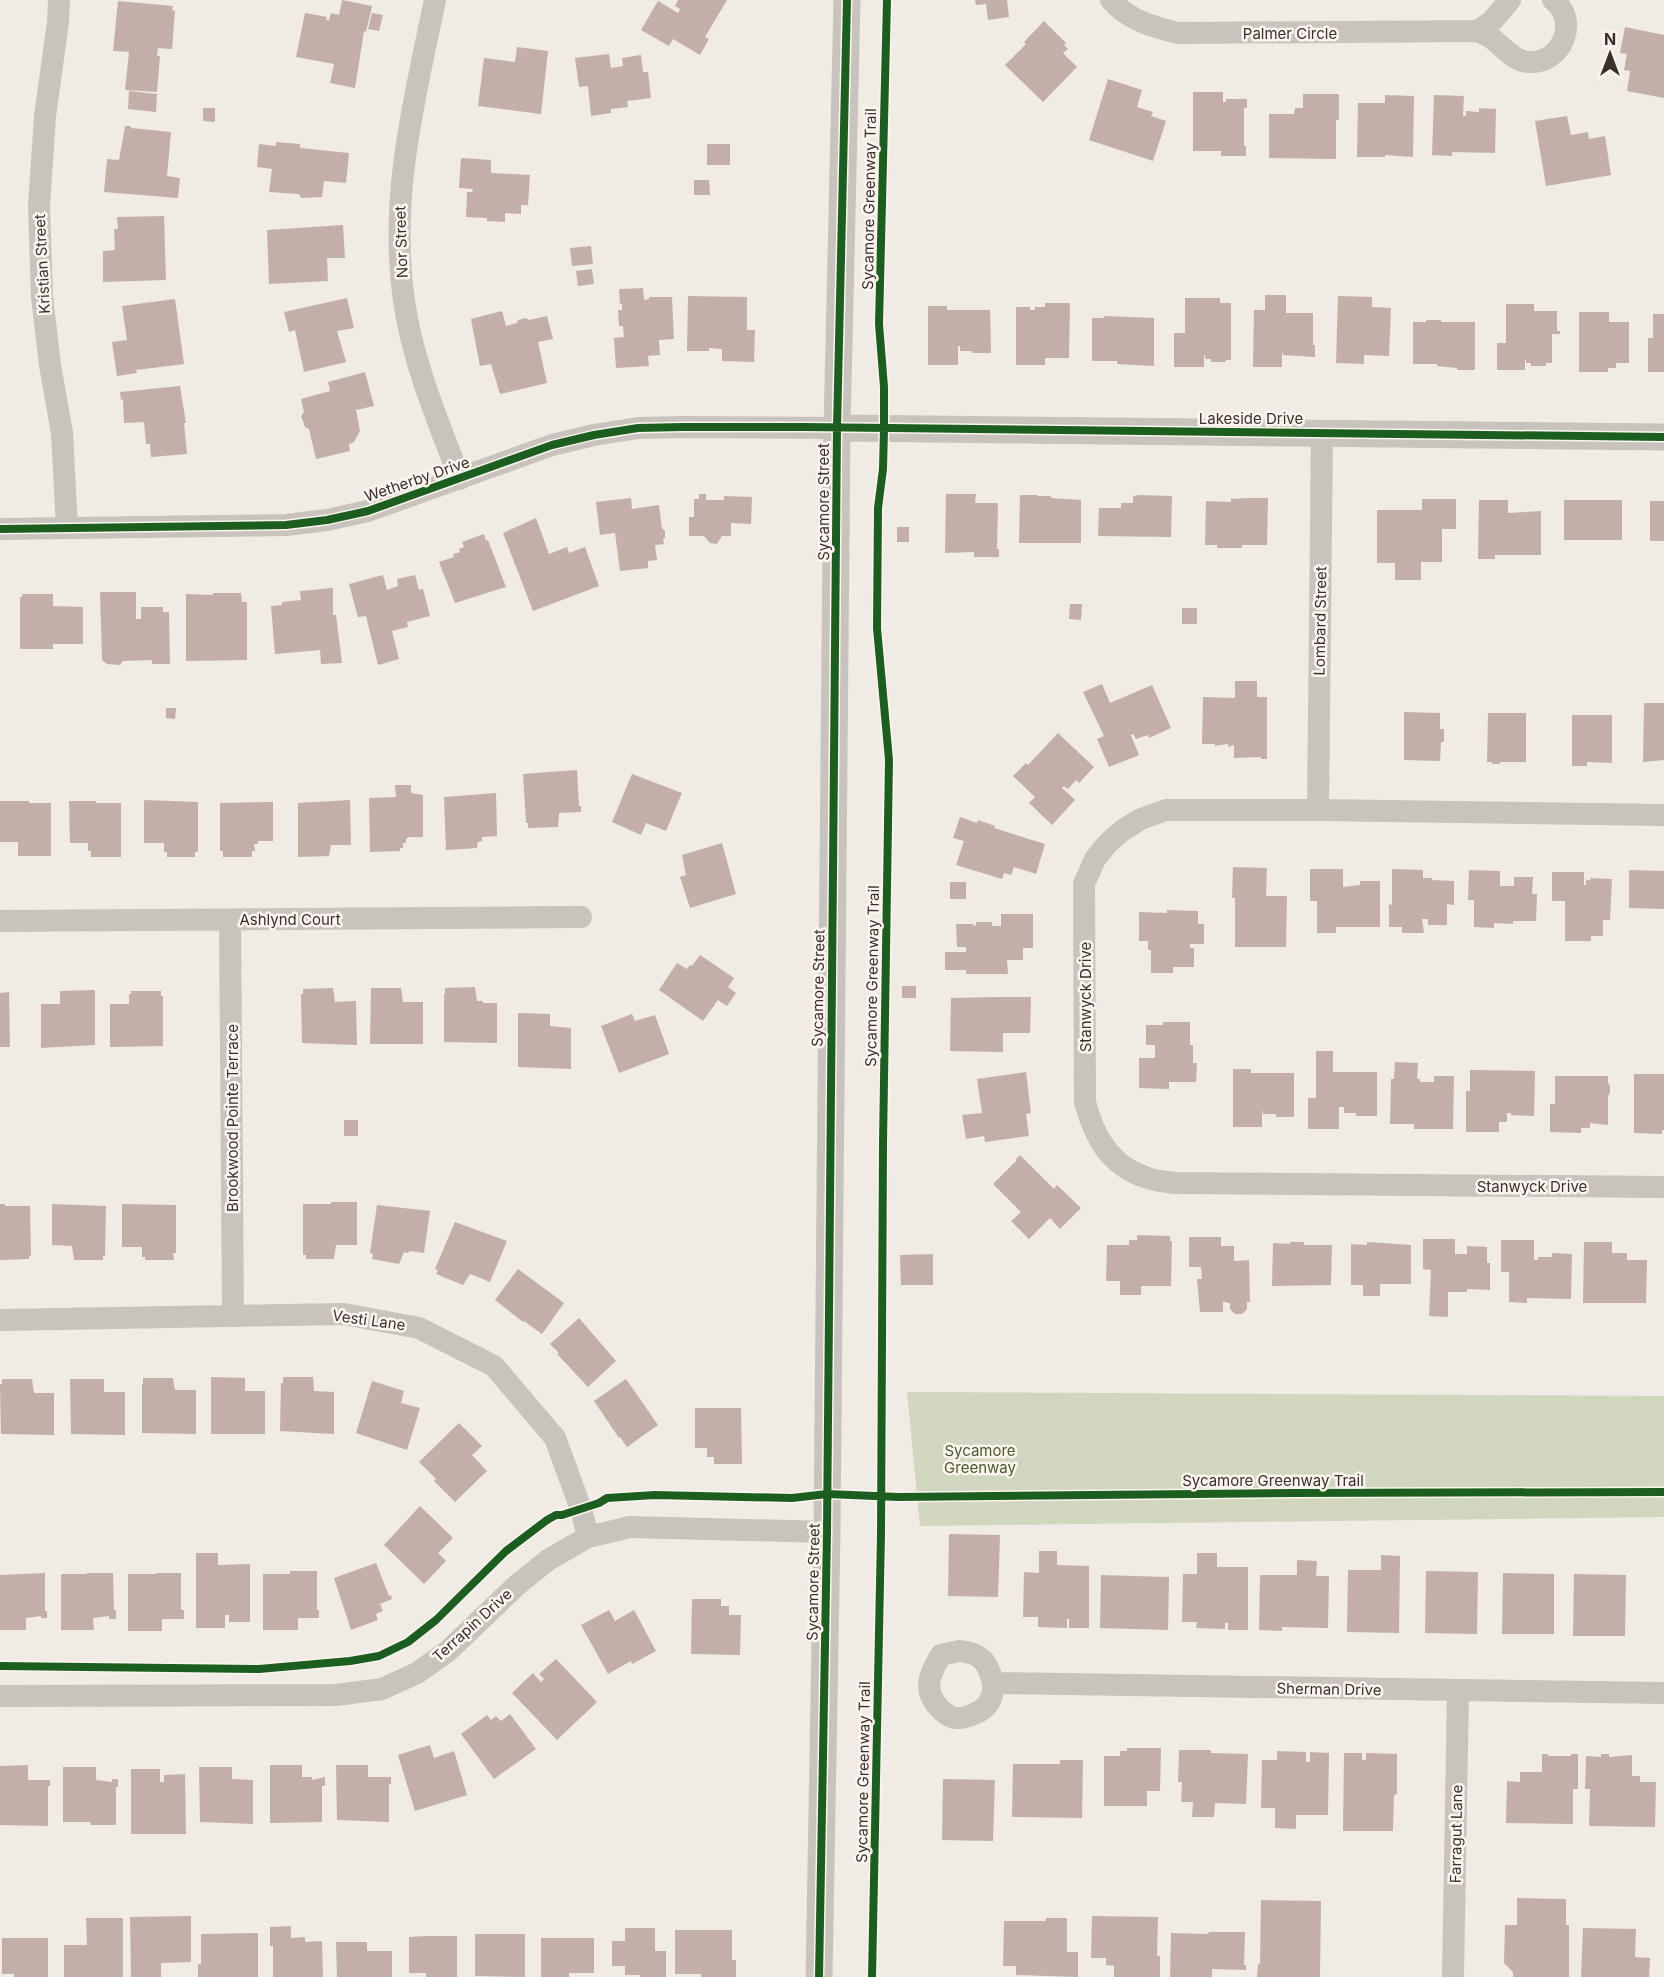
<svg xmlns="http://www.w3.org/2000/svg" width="1664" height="1977" font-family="Inter,sans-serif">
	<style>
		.green { fill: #d1d6bf }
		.building { fill: #c3afa7 }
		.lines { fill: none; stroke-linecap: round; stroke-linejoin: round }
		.minor { stroke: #c9c3be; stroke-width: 22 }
		.tertiary { stroke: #c9c3be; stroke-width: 27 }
		.cycleway-casing { stroke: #fbf5ee; stroke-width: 11 }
		.cycleway { stroke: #1b5e20; stroke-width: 8 }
		.labels { text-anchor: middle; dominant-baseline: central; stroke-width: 5; stroke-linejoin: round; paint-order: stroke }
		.street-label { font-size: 15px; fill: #3b302b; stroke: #fbf5ee }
		.park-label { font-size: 15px; fill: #4a5a2e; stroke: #fbf5ee }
	</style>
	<rect width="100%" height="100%" fill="#f0ebe5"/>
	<path class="green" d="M907 1392 1664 1396V1517L920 1526Z"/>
	<path class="building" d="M342 0 372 6 366 32 364 31 355 88 330 83 334 64 296 57 305 13 327 17 326 20H329L331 13 339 15Z
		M678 0H727L705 37 709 39 700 55 673 39 669 46 641 30 658 1 678 13 680 9 675 6Z
		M975 0H1007L1009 17 988 20 986 4 976 5Z
		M118 1 173 6 172 10 175 11 172 49 158 48 157 56H160L157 92 125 90 129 52 113 51Z
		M372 13 383 15 379 31 368 29Z
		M1044 21 1066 43 1064 45 1068 49 1063 53 1077 67 1043 102 1005 65 1026 44 1024 42Z
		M1625 27 1664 35V98L1627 91 1630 71 1624 70 1627 54 1620 53Z
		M517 47 548 51 541 114 478 106 484 58 515 62Z
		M609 54 611 68 623 66 622 58 641 55 643 72H648L651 98 627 101 628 107 611 109V113L591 116 588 86 579 87 575 58Z
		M1108 79 1142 90 1137 107 1153 112 1151 116 1166 121 1153 161 1089 140Z
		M129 91 157 94 156 112 128 109Z
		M1193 92H1223V102H1226V99H1247V108H1244V146H1246V156H1221V151H1193Z
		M1303 94H1339V120H1336V159L1269 158V114H1294L1295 108H1303Z
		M1385 95 1414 96 1413 157 1385 155V157H1357L1358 103H1385Z
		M1434 95 1464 96 1463 116H1466V111L1479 112V108L1496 109 1495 153 1452 152V156L1432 155Z
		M203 108H215V122L203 121Z
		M1567 116 1571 135 1588 132 1589 139 1605 136 1611 175 1546 186 1535 121Z
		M125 126H131V128L171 132 167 176 180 178 178 198 104 192 107 159 119 160Z
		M276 142 300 144V148L349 153 346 183 324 181 322 197 301 198 299 194 269 192 272 169 257 167 259 144 276 146Z
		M707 144H730V165H707Z
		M461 158 491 160V173L530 175 528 205H521V214L505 213V222L487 221V218L466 217 467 192H472L473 189 459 188Z
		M694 180H709L710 195H694Z
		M164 216 166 280 103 282V251L115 250 114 229H118L117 217Z
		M343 225 345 258H327L328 281 269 284 267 230Z
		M591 246 593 264 572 266 570 248Z
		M592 269 594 284 578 286 576 271Z
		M643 288 644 300 649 299V297H672L674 339 659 340 660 355 648 356 649 366 616 368 614 338 624 337 623 326H619L618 310H622V304H620L619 289Z
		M1265 295H1286V313H1313V345H1315V357L1283 355 1282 350V367H1253L1254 310H1265Z
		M688 296 747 297V330H755L754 362 722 361V349L709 348V351H687Z
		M1338 296 1372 297V307L1391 308 1389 356 1364 355V364L1336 363Z
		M347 298 354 328 337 331 346 362 304 372 295 330 289 332 284 312Z
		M1185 298H1220V303H1231V360H1226L1225 362H1211V359H1205V355H1204V367H1174V333H1185Z
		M175 299 184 364 136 370 137 373 117 376 112 342 127 340 122 306Z
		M1045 303H1070L1069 358H1045V365H1016V307H1030V310H1035V307H1045Z
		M1506 304H1534V311H1557V331H1560V334H1552V363H1546V366H1531V363H1526V360H1525V370H1497V343H1506Z
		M928 306H947V310H990L991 353H972V351H960V346H958V365H928Z
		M502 311 506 326 517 323 518 320 526 318 529 320 547 316 553 339 538 342 547 383 500 394 491 364 480 366 471 319Z
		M1579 312H1609V322H1629V363H1616V368H1608V372H1579Z
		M1653 314H1664V372H1648V338H1653Z
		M1104 316 1154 318V366L1117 364V361H1092V318H1104Z
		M1426 320H1441V322H1475V370H1457V368L1437 366V364H1413V322H1426Z
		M365 372 374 406 356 410 360 431 354 442 349 444 350 451 316 459 309 429 305 427 301 416 304 412 301 399 330 391 328 382Z
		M180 386 186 423H184L187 454 151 457 150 444H146L144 422 124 423 123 399 121 400 120 392Z
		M699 494H706V500H724V496L752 497 751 524 731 523V536H722L717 544 710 543 704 536H689V517H694V499H699Z
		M946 494H976L975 503H998L997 549H999V557H974V552L945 553Z
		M1020 495H1037V496H1051V498L1081 500V543H1019Z
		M1140 495 1172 496 1171 537 1098 536 1099 508H1121V503H1133V496Z
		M631 498 632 509 659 505 662 528 665 531V537L663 540 664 544 655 545 657 560 648 561V568L620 571 615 533 600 535 596 502Z
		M1248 498H1268L1267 545H1242V548H1217V545H1205L1206 501 1231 502V499Z
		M1422 499H1456V529H1442V562H1421V580H1395V563H1377V510H1422Z
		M1479 500H1508V513L1541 511V555H1495V559H1478Z
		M1564 500H1622V540H1564Z
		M1650 501H1664V541H1650Z
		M536 518 549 554 567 547 569 553 585 547 599 586 533 611 503 533Z
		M897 527H909V542H897Z
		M484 534 486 541 488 540 506 587 455 603 439 562 454 557 453 554 460 552 459 549 464 547 462 542Z
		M383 575 387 590 398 586 397 579 415 575 419 590 423 589 430 616 407 622 408 627 392 631 399 659 378 665 366 616 358 617 349 584Z
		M333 588V615H336L342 663 321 664 320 650 275 654 271 606 282 605V602L301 600 300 591Z
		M100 592H136V619H141V607H163V612H169L170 664H152V660L123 661 120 665 107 664 102 660Z
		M213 593H241L242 602H247V660L186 661V594L213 595Z
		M22 594H53V606L83 607V644H53V649H20V597H22Z
		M1070 604H1082L1081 620 1069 619Z
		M1182 608H1197V624H1182Z
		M1235 681H1257V697H1267V759H1261V757L1234 758V745L1228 747V744L1215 746V744H1202L1203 697 1235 698Z
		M1102 684 1110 703 1152 685 1171 728 1149 738 1148 735 1136 739 1133 734 1131 735 1139 755 1109 767 1097 739 1104 736 1083 692Z
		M1644 703H1664V760L1643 762Z
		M166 708H176L175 719 166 718Z
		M1404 712 1440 713V729H1444V742H1441L1440 761 1404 760Z
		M1488 713H1526V762H1500V764H1492V762H1487Z
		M1572 715H1612V763L1587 762V766H1572Z
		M1058 733 1094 767 1079 783 1076 780 1068 789 1064 786 1062 788 1075 800 1052 825 1029 803 1035 797 1013 776 1026 763 1028 765Z
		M577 770 579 806H581V812L559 813 558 827 528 828V823H526L523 774Z
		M632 774 682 793 666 831 646 823 641 835 612 822Z
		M395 785H411V793L423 795V837H409L406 839V843H403V848H400V851L370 852 369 798 396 797Z
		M496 793 497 836 482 837V841L478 842 477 848 446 850 444 797Z
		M144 800 198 802V852H195V857H167V852H164V843H144Z
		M350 800 351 845H331L329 856 298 857V803Z
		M0 801H29V803H51V856H18V842H0Z
		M69 801H96V803H121V857H91V851H88V843H70Z
		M273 802V841H258V844H254L255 851H252V857H223V851H220V803Z
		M960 817 977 823 978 820 995 826 994 828 1045 844 1036 874 1014 867 1011 875 1004 873 1002 879 956 865 964 841 953 838Z
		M722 843 736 894 690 908 680 877 686 875 682 855Z
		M1233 867 1267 868 1266 896H1287L1286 947H1235V898H1232Z
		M1310 869H1343V887L1360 885V881H1380V927H1336V933H1317V901H1310Z
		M1392 869 1423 870V878H1432V880L1454 881V905L1447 904V925H1428V919H1422L1424 933H1402V927H1389V904L1392 905Z
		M1469 870 1500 871V886H1514V877H1533L1532 894H1537L1536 921H1513V924L1494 923V928L1474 927V900H1468Z
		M1629 870 1664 871V909L1629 908Z
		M1552 872H1584V885H1586V880H1591L1590 878 1612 879 1610 920H1603V936H1591V941H1565V901H1552Z
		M950 882H966V899H950Z
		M1167 910 1198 911V924H1204V944H1190V948H1194V967H1173V973H1151V950H1148V941H1139V912L1167 913Z
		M1001 914H1033V948H1023V960H1007L1008 974H966V970H945V952H966V947H957L956 924H973V926L976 925V922H992V926H1001Z
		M700 955 734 978 728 987 736 993 727 1006 718 1000 703 1021 659 990 677 963 687 969 690 965 692 966Z
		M902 986H916V998H902Z
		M475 987 477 1001H483V1003H497V1043L444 1042V994H445V988Z
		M333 988 335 1002 356 1001 357 1045 302 1043 301 994H303V989Z
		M371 988H401L403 1002H423V1044H370Z
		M95 990V1045L41 1048V1004H60V991Z
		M131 991H161V996H163V1046L110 1047V1004H129V994H131Z
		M9 992 10 1047H0V993Z
		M998 997H1031L1030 1033H1003V1052L950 1051 951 998Z
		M518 1013 550 1014V1026L571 1028V1069L518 1067Z
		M632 1014 635 1021 655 1015 669 1054 619 1073 601 1026Z
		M1163 1022H1190V1045H1193V1063H1197L1196 1082H1169V1089L1139 1088V1058H1155V1045H1146V1025H1163Z
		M1316 1051H1333V1072H1377V1116H1356V1113H1344V1107H1339V1129H1308V1098H1316Z
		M1395 1062 1418 1063 1417 1079H1420V1082H1434V1076H1454L1453 1129H1414V1124H1390L1391 1079H1394Z
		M1233 1069H1251V1073H1294V1117H1276V1114H1263L1262 1109V1127H1233Z
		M1470 1070 1535 1071 1534 1116 1511 1115V1113H1507V1122H1499V1132H1466V1091H1470Z
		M1026 1072 1031 1113 1026 1114 1029 1136 985 1142 984 1136 966 1139 962 1115 982 1113 977 1079Z
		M1634 1074H1664V1130H1662V1134L1634 1133Z
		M1555 1076H1608V1083L1610 1086V1093L1608 1096V1125L1590 1123V1128H1581V1133L1550 1132V1104H1555Z
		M344 1120H358V1136H344Z
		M1020 1155 1054 1189 1057 1185 1081 1208 1060 1229 1050 1218 1029 1239 1011 1221 1021 1212 993 1184 1017 1160 1016 1159Z
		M331 1202H357V1245H336L334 1259H306V1255H303V1204H331Z
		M0 1204H5V1206H30L31 1256H29V1259L0 1260Z
		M52 1204 106 1206 105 1256H103V1260H74L72 1246 52 1245Z
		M122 1204 176 1205V1253H173L174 1260H145V1257H142V1247H122Z
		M377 1205 430 1211 424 1253 409 1251 408 1253 404 1252 399 1264 372 1259 373 1254 370 1253Z
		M455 1222 507 1241 490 1282 470 1274 463 1285 436 1274 438 1270 435 1269Z
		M1137 1235 1170 1236V1241H1172L1171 1286H1141V1295H1120V1281H1106L1107 1245H1129V1240H1137Z
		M1189 1237H1221V1246H1234V1261L1249 1260 1250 1302H1247V1309L1242 1314H1235L1230 1309V1303H1227V1302H1223V1312H1200L1197 1279H1202L1201 1267H1189Z
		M1423 1239H1455V1254H1467V1246L1487 1247V1263H1490V1290L1467 1289V1292H1448V1317L1429 1316 1431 1270 1423 1269Z
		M1501 1240H1534V1260H1538V1257H1552V1253L1572 1254 1571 1299 1527 1298V1303L1509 1302V1272H1501Z
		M1290 1242H1304V1245H1332L1331 1285 1272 1286 1273 1243 1290 1244Z
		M1367 1242 1411 1245V1284H1380V1296H1363V1285H1351V1244L1367 1245Z
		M1584 1242H1612V1253H1627V1260H1647L1646 1303H1583Z
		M933 1254V1285H901L900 1255Z
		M518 1269 564 1303 542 1334 524 1321 523 1322 495 1300Z
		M579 1318 616 1361 588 1387 557 1354 559 1353 550 1344Z
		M211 1377 245 1378V1391H265V1434H211Z
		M283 1377H313L314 1391 334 1392V1434L280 1431 281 1383H283Z
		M143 1378H173L175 1390H196V1434L142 1433V1384H143Z
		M2 1379H32L34 1393H54V1435L1 1434 0 1384H2Z
		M70 1379H104V1392H125V1435L71 1434Z
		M626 1379 658 1425 627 1447 620 1437 619 1438 594 1401Z
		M372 1381 404 1391 401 1403 420 1408 407 1450 356 1433Z
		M695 1408H741L742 1464H714V1457H707V1448H695Z
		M459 1423 482 1446 472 1455 487 1471 455 1502 434 1481 436 1479 419 1462Z
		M420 1506 453 1538 438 1553 446 1561 424 1584 384 1545Z
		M949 1534 1000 1535 998 1597 948 1596Z
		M1039 1551H1057V1565L1089 1566V1628H1069V1619H1067V1628L1038 1627V1617H1023L1024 1572 1039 1573Z
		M196 1553H218V1565L250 1564V1622H229V1615H225V1628H196Z
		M1197 1553H1217V1567H1248V1630H1228V1623H1225V1629L1196 1628 1197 1622H1182L1183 1574H1197Z
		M1381 1555 1400 1556 1399 1633 1347 1632 1348 1570H1381Z
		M1297 1560 1317 1561 1316 1576H1329L1328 1628 1282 1627V1631L1259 1630 1260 1575H1297Z
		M376 1563 389 1596 391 1595 392 1599 380 1604 383 1611 376 1614 378 1620 351 1630 334 1578Z
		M290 1571H317V1610H319V1618H298V1630H263V1574H290Z
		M1426 1571 1478 1572 1477 1634 1425 1633Z
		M45 1573V1611H47V1618H41V1616L26 1618V1630H0V1575Z
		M87 1573H113L114 1610H116V1619H109V1616L93 1618 94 1630H61V1574H87Z
		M156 1573H181V1610H184V1619H162V1631H128V1574H156Z
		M1503 1573 1554 1574V1634H1502Z
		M1574 1574 1626 1575 1625 1636H1573Z
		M1101 1575 1169 1577 1168 1630 1100 1628Z
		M692 1599H721V1606H729V1615H741L740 1655 691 1654Z
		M609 1610 615 1621 634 1610 656 1651 632 1664 631 1661 608 1674 581 1625Z
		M556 1659 597 1702 557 1740 512 1693 533 1673 541 1682 544 1679 539 1674Z
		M510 1714 536 1749 494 1779 461 1734 487 1715 491 1720 496 1716 501 1721Z
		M430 1745 434 1758 454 1751 467 1795 415 1811 398 1755Z
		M1127 1748H1161L1160 1791H1147V1806H1104V1756H1120V1751H1127Z
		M1179 1750H1211V1753L1248 1754 1246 1804 1215 1803 1214 1817H1192L1193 1802H1181L1182 1782H1178Z
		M1277 1751 1306 1752V1762H1310V1752L1329 1753 1328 1815H1296V1829L1275 1828V1808H1261L1262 1760H1277Z
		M1344 1753H1362V1760H1366V1753L1397 1754V1794L1394 1795 1393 1831H1343Z
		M1542 1754H1548V1756H1571V1754H1578V1789H1573V1824L1506 1823 1507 1781 1520 1782V1772H1542Z
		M1601 1754H1609V1757L1632 1755V1776H1640V1782H1656L1655 1827 1589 1826 1590 1789H1585L1586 1756 1601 1757Z
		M1060 1760H1083L1082 1818 1012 1817 1013 1764H1060Z
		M28 1765V1780H50V1786H48V1826L0 1825V1766Z
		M270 1765H302V1777H312V1780L325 1777V1786H322V1822L270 1823Z
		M336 1765H368V1777H391V1784H389V1822L337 1820Z
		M63 1767H96V1780L112 1782V1779H118V1787H116V1825H91L90 1822H63Z
		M199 1767H232V1779L253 1780V1824L200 1822Z
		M131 1769H160V1782H164V1775L185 1774 186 1834H131Z
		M943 1779 995 1780 993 1841 942 1840Z
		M1517 1898 1566 1899V1925H1569V1977H1513V1972L1504 1963 1505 1925H1517Z
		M1261 1900 1321 1901 1320 1977H1257L1258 1964H1260Z
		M191 1916V1962L161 1963V1977H131L130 1917Z
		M1092 1916 1158 1917 1157 1956H1160V1977H1114V1966L1106 1965V1958H1091Z
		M86 1918H123V1977H64V1945H87Z
		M1046 1918H1067V1952H1078V1977L1016 1975V1966H1003L1004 1921H1046Z
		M291 1926V1938L305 1937V1942L322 1941 323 1977H273V1946H270V1927Z
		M625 1928H655V1951H666V1977H640V1975H625V1966H612V1941H625Z
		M1583 1928 1636 1929 1635 1957 1650 1958 1649 1977H1581Z
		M675 1930H732V1960H736V1977H701V1974H675Z
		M1209 1932H1245L1244 1965H1246V1970L1212 1969V1977H1170L1171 1933 1208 1934Z
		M258 1933V1977H198V1964H201V1934Z
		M475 1934H525V1977L475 1976Z
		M426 1936H457V1977H426V1973H409V1937Z
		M2 1938H48V1977H14V1974H2Z
		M541 1938H594V1973H569V1977H541Z
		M336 1942H367V1951H392V1977H337Z"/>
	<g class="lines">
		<path class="minor" d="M59 0 58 22 45 116 39 206 42 297 50 365 62 433 67 528
			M435 0C414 101 389 198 404 301 413 363 438 421 460 479
			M1111 0C1128 20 1153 27 1178 33L1478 31C1483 34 1490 36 1494 40 1505 49 1514 61 1529 62 1562 64 1580 20 1553 0
			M1478 31 1492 21 1510 0
			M0 529 286 525 327 520 368 511 552 445 594 435 638 428 682 427 837 428
			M1318 810 1322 432
			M1664 815 1318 810H1166L1141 819 1123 830 1108 843 1095 859 1084 884 1085 1102C1094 1136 1109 1165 1145 1177 1154 1181 1164 1181 1173 1183L1664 1187
			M230 920 233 1316
			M0 921 581 917
			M0 1320 344 1314 419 1328 494 1366 555 1438 581 1509 588 1537
			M959 1651C974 1652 985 1657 990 1673 997 1690 992 1707 974 1714 969 1716 961 1719 956 1718 951 1718 943 1712 940 1709 922 1690 929 1675 941 1655Z
			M994 1683 1664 1693
			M0 1696 336 1695 382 1689 417 1673 448 1651 517 1585 548 1560 588 1537 630 1527 827 1532
			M1453 1977 1458 1691"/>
		<path class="tertiary" d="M837 428 1664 437
			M819 1977 827 1532 837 428 847 0"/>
		<g class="cycleway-casing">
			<path id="cycleway" d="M0 529 286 525 327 520 368 511 552 445 594 435 638 428 682 427H804L1664 437
				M0 1666 259 1669 350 1661 379 1656 408 1642 436 1620 506 1551 547 1520 556 1515H562L599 1503 607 1498 655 1495 792 1498 827 1494 899 1497 1291 1493 1664 1492
				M819 1977 827 1532 837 428 847 0
				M872 1977 881 1534 883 1144 889 760 877 628 878 508 883 469 884 429V387L879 324 887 0"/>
		</g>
		<use href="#cycleway" class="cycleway"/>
	</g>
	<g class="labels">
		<g class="street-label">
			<text x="1290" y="33">Palmer Circle</text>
			<text transform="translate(869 199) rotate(-89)">Sycamore Greenway Trail</text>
			<text transform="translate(401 242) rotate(-92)">Nor Street</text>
			<text transform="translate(42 264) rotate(-93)">Kristian Street</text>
			<text x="1251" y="418">Lakeside Drive</text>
			<text transform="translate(417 479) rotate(-19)">Wetherby Drive</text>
			<text transform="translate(823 502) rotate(-90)">Sycamore Street</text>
			<text transform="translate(1320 621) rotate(-89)">Lombard Street</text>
			<text x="290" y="919">Ashlynd Court</text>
			<text transform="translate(872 976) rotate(-89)">Sycamore Greenway Trail</text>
			<text transform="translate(818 988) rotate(-89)">Sycamore Street</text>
			<text transform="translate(1085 997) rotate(-90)">Stanwyck Drive</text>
			<text transform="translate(232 1118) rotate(-90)">Brookwood Pointe Terrace</text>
			<text x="1532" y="1186">Stanwyck Drive</text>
			<text transform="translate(369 1320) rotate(8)">Vesti Lane</text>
			<text x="1273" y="1480">Sycamore Greenway Trail</text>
			<text transform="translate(813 1582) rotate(-89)">Sycamore Street</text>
			<text transform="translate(472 1625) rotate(-42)">Terrapin Drive</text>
			<text transform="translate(1329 1689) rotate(1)">Sherman Drive</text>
			<text transform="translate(863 1772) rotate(-89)">Sycamore Greenway Trail</text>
			<text transform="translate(1456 1834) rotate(-89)">Farragut Lane</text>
		</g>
		<g class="park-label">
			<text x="980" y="1450">Sycamore<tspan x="980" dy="17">Greenway</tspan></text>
		</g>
	</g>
	<g transform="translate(1610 54)" stroke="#fbf5ee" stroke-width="4.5" paint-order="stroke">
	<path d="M0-4.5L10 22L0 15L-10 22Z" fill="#3b302b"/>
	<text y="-9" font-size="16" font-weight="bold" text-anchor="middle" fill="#3b302b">N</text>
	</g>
</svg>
